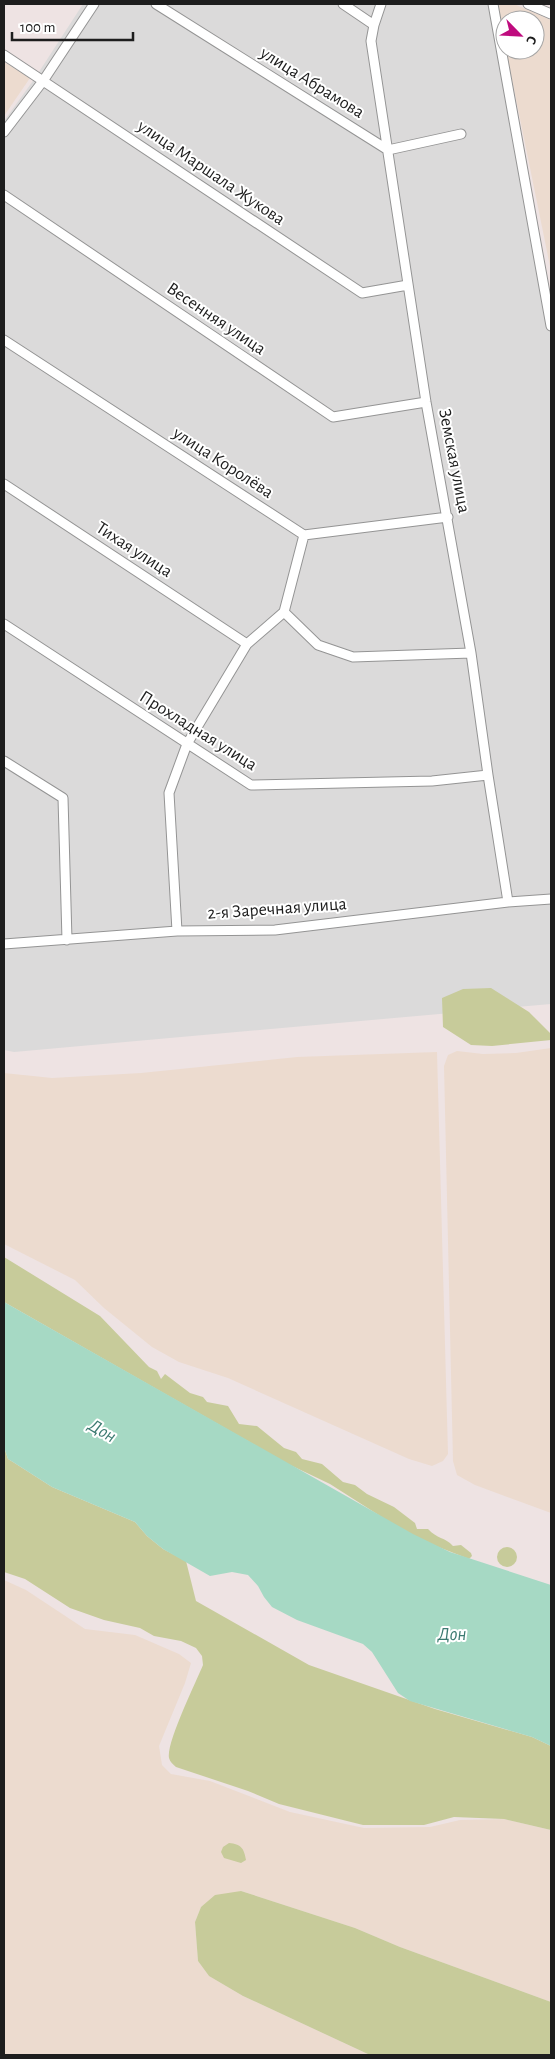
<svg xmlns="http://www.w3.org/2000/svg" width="555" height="2059" font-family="'Alegreya Sans',sans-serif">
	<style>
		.residential { fill: #dbdada }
		.farmland { fill: #ecdbcf }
		.forest { fill: #c7cb9a }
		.water { fill: #a6d9c4 }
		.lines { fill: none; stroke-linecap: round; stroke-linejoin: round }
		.minor-casing { stroke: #949494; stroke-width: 11 }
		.minor { stroke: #fff; stroke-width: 9 }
		.labels { text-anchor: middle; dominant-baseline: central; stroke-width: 4; stroke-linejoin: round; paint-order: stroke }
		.street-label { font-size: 18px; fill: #1d1d1d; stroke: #fff }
		.water-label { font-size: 19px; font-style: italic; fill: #3c7a71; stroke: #fff }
	</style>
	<rect width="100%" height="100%" fill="#eee3e3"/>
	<path class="residential" d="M83 4H489L551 315V1004L14 1052 4 1050V121L35 78Z"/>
	<path class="farmland" d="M497 4H514L551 20V271L506 50H535V20H505V43Z
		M4 62 30 78 4 116Z
		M551 1048V1513L475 1485 457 1475 453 1461 444 1066 448 1055 457 1051 483 1054 516 1053Z
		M437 1052 448 1454 443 1461 432 1466 409 1459 228 1378 179 1362 152 1347 104 1308 75 1280 4 1244V1073L52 1078 141 1073 297 1057Z
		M4 1580 26 1590 85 1629 135 1635 179 1654 191 1663 185 1683 159 1746 162 1765 171 1774 210 1781 290 1812 364 1828 430 1827 460 1820 504 1819 551 1830V2002L400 1947 355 1928 241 1891 201 1907 195 1922 198 1961 209 1976 243 1996 370 2055H4Z"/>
	<path class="forest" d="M491 988 529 1012 551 1034V1040L492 1046 471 1045 443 1027 442 998 463 989Z
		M4 1257 100 1316 149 1367 157 1371 161 1379 165 1374 190 1393 203 1397 207 1402 228 1406 239 1424 257 1426 284 1448 296 1452 302 1459 322 1464 343 1482 355 1485 367 1494 394 1507 415 1523 417 1529H428C437 1539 445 1537 453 1546L461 1545 471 1553 472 1556 469 1559 413 1537 330 1484 286 1463 4 1302Z
		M4 1447 8 1459 13 1462 52 1487 135 1522 147 1536 163 1549 186 1561 196 1601 309 1665 435 1709 532 1737 551 1746V1830L504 1819 454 1817 424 1825H363L279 1804 248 1791 176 1767C173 1764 170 1762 169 1758 166 1743 196 1682 203 1665L202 1656 196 1648 181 1641 154 1636 140 1628 104 1620 70 1608 25 1579 4 1572Z
		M497 1557a10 10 0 1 1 20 0a10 10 0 1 1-20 0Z
		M229 1843C241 1844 244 1848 246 1860L241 1863 224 1858 221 1852 223 1847Z
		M241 1891 355 1928 400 1947 551 2002V2055H370L243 1996 209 1976 198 1961 195 1922 201 1907 215 1895Z"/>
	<path class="water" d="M4 1302 413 1534 450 1552 551 1585V1746L532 1737 410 1701 398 1693 372 1652 363 1644 297 1620 272 1607 264 1597 258 1586 248 1575 232 1572 210 1576 163 1549 147 1536 135 1522 52 1487 13 1462 8 1459 4 1447Z"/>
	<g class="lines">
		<g class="minor-casing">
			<path id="minor" d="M156 4 388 150 461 134
				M343 4 374 25
				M381 4 374 25 371 41 426 402 471 653 488 775 508 902
				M493 4 551 326
				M528 4 551 14
				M4 55 362 293 408 285
				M4 132 43 81 94 4
				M4 195 333 417 426 402
				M4 340 304 535 448 517
				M4 484 247 644
				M284 612 318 645 353 657 471 653
				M4 624 251 785 432 781 488 775
				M4 761 63 798 67 940
				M177 931 169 793 187 744 247 644 284 612 304 535
				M4 944 177 931 275 930 508 902 551 899"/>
		</g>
		<use href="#minor" class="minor"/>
	</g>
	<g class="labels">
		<g class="street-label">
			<text transform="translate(312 83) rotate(32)">улица Абрамова</text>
			<text transform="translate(211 173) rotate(34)">улица Маршала Жукова</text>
			<text transform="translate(216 319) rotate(34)">Весенняя улица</text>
			<text transform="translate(454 461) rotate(79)">Земская улица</text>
			<text transform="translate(223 463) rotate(33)">улица Королёва</text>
			<text transform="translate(134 550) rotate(33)">Тихая улица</text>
			<text transform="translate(198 731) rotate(32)">Прохладная улица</text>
			<text transform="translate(277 909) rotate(-4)">2-я Заречная улица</text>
		</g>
		<g class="water-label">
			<text transform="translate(102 1431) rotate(30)">Дон</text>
			<text x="452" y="1634">Дон</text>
		</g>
	</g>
	<rect width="555" height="2059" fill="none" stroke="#1d1d1d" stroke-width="10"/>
	<g transform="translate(520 35) rotate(114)"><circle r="24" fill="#ffffff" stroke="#a5a5a5"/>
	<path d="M0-4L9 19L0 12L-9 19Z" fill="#bf0b7e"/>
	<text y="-8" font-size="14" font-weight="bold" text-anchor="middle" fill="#1d1d1d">С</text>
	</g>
	<path d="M12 32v8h121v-8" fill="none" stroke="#1d1d1d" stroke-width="2.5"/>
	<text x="20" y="32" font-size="15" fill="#1d1d1d" stroke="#ffffff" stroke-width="4" paint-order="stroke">100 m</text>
</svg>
